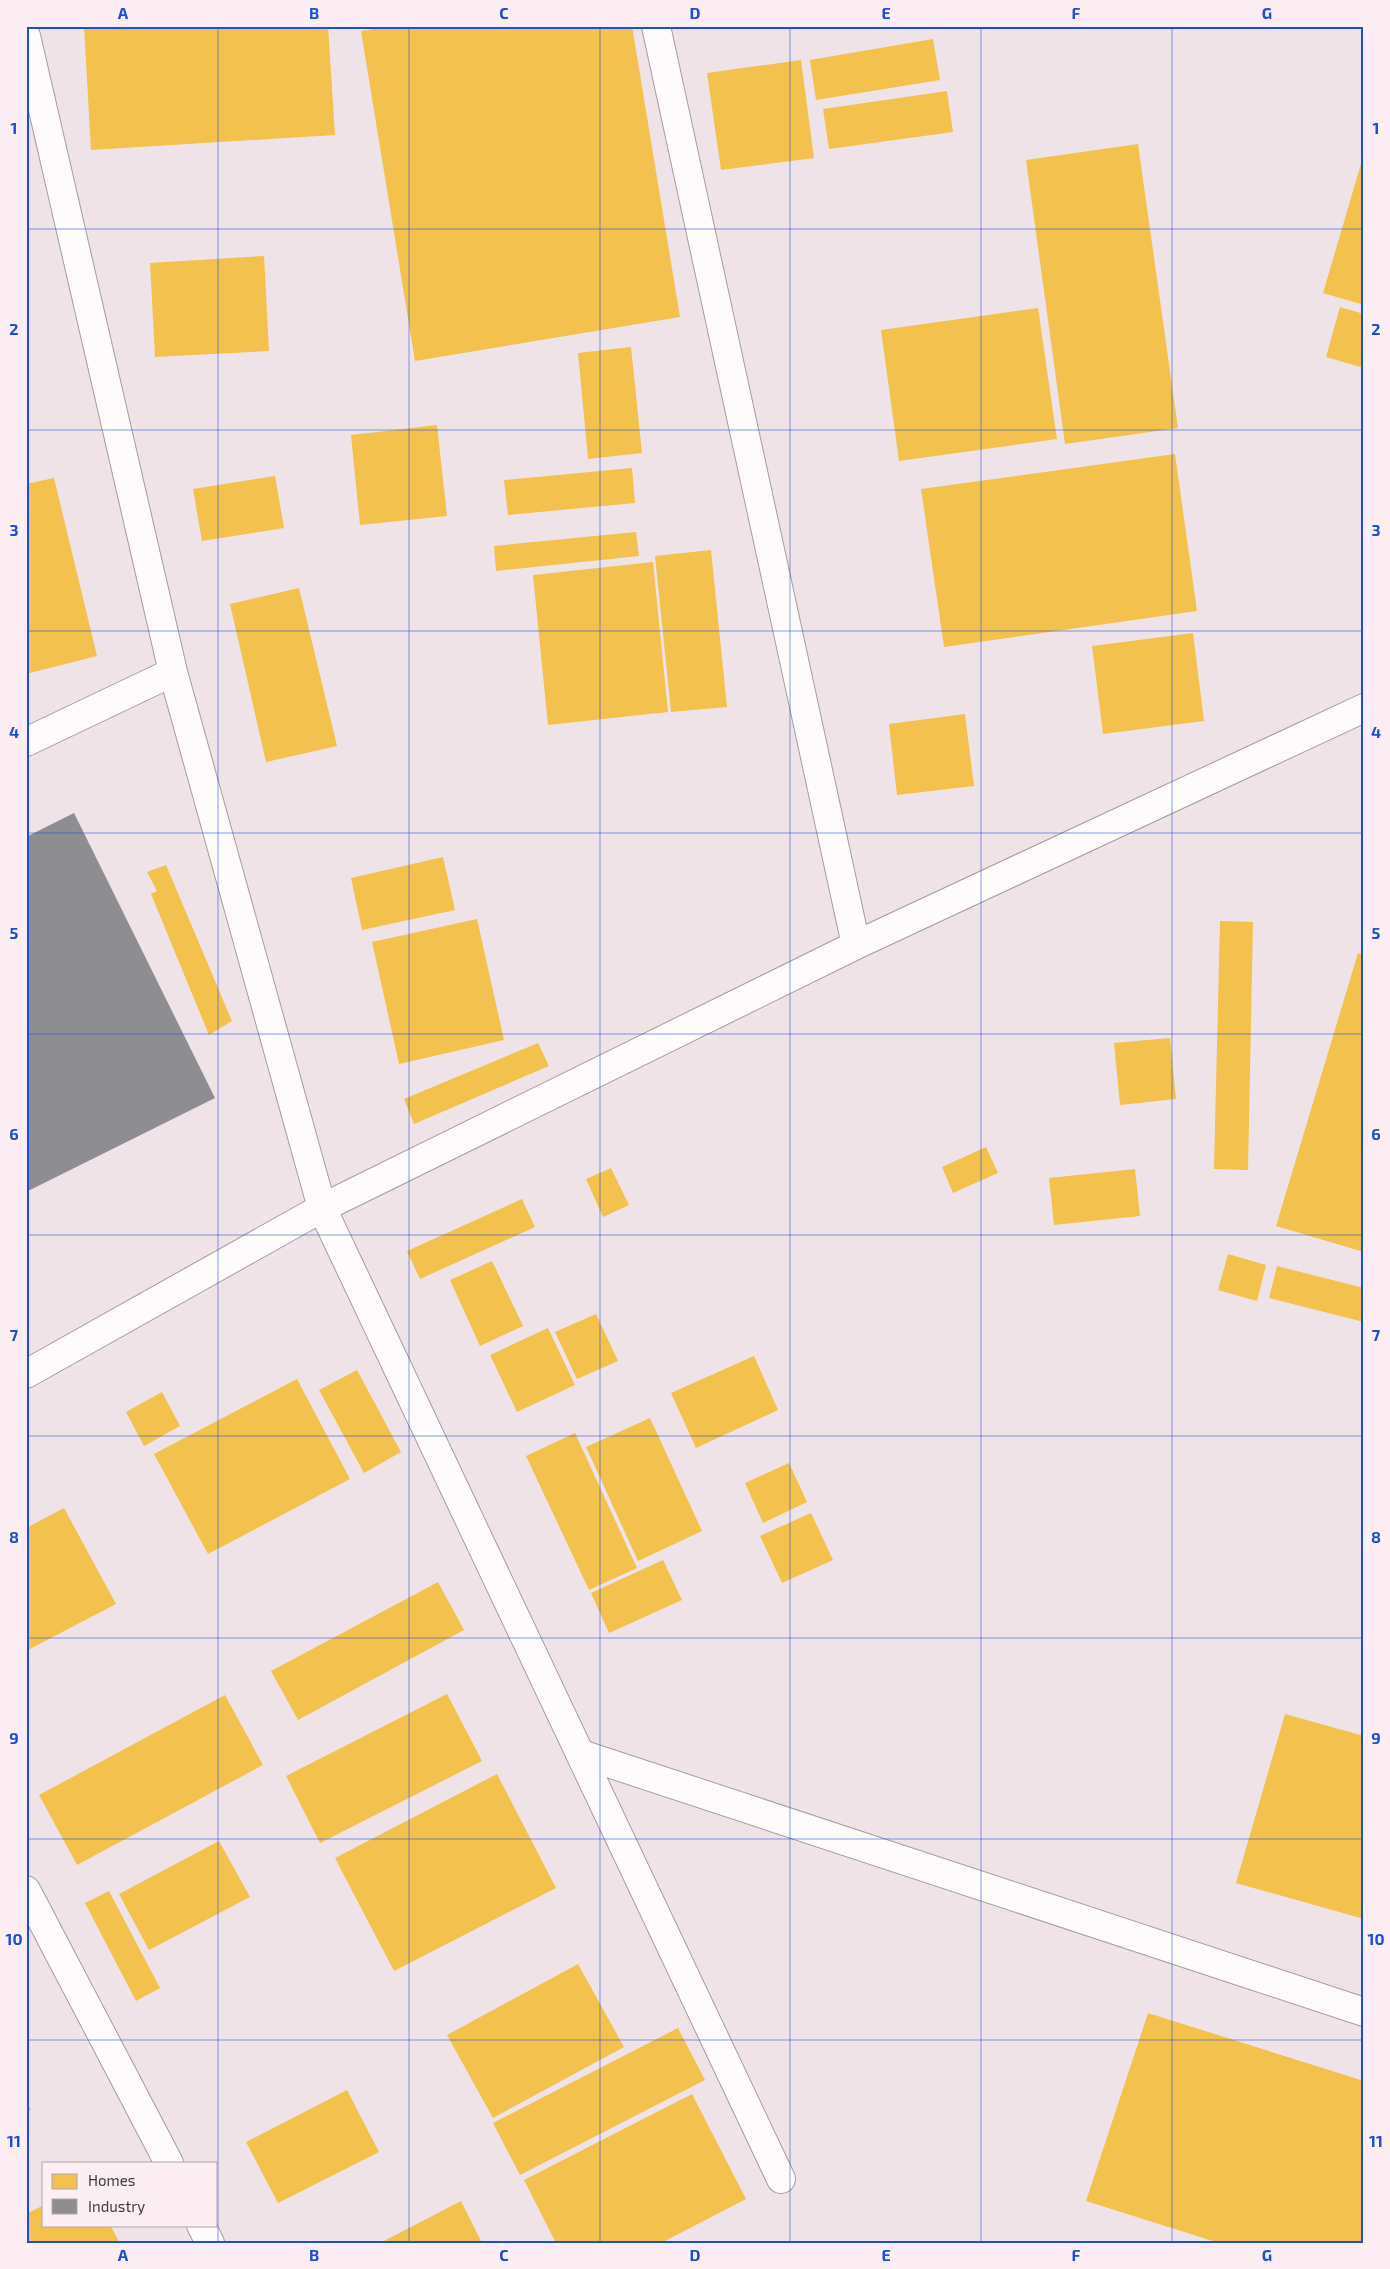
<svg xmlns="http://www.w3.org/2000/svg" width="1390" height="2269" font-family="'Exo 2',sans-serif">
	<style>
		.homes { fill: #f2c14e }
		.industry { fill: #8d8d92 }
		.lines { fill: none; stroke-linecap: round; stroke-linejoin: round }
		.street-casing { stroke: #a69c9f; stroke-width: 30 }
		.street { stroke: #fdfbfb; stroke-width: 28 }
		.grid { fill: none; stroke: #1d4ed8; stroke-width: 1; stroke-opacity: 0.55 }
		.neatline { fill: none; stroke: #1d4ed8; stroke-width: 2 }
		.grid-label { font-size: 16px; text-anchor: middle; font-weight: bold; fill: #1d4ed8 }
	</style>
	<rect width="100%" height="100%" fill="#f0e3e7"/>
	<path class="homes" d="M84 26H328L335 135 91 150Z
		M392 26H632L680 317 415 361 361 31Z
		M933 39 940 80 816 100 810 60Z
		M801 60 814 158 721 170 707 73Z
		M947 91 953 132 829 149 823 109Z
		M1138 144 1178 428 1065 444 1026 160Z
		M1363 157H1364V305L1323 293Z
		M264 256 269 351 155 357 150 263Z
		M1340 307 1364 314V368L1326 357Z
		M1038 308 1057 439 899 461 881 330Z
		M631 347 642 453 588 459 578 353Z
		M437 425 447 516 360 525 351 435Z
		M1175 454 1197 611 944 647 921 489Z
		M632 468 635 503 508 515 504 480Z
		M275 476 284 528 202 541 193 489Z
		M54 478 97 656 26 674V484Z
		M636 532 639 556 496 571 494 546Z
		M711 550 727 707 671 712 655 556Z
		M653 562 668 712 548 725 533 575Z
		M299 588 337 746 266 762 230 604Z
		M1193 633 1204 721 1103 734 1092 646Z
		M965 714 974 786 897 795 889 724Z
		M443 857 455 910 362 930 351 878Z
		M166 865 232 1021 209 1035 151 894 157 891 147 872Z
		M477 919 504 1040 399 1064 372 942Z
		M1220 921 1253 922 1248 1170 1214 1169Z
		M1358 953 1364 955V1252L1276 1226Z
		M1170 1038 1176 1099 1120 1105 1114 1043Z
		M538 1043 549 1066 414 1124 404 1099Z
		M986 1147 998 1173 953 1193 942 1167Z
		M611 1168 629 1205 603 1217 586 1179Z
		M1135 1169 1140 1216 1054 1225 1049 1178Z
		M522 1199 535 1227 420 1279 407 1251Z
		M1228 1254 1266 1265 1257 1301 1218 1290Z
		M492 1261 523 1326 480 1346 450 1280Z
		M1277 1266 1364 1288V1322L1269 1298Z
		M596 1314 618 1361 577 1379 555 1332Z
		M548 1328 575 1385 517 1412 490 1355Z
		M754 1356 778 1410 696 1448 671 1393Z
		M357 1370 401 1452 364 1473 319 1390Z
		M297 1379 350 1479 208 1554 154 1454Z
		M162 1392 180 1426 144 1446 126 1412Z
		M650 1418 702 1531 638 1561 586 1447Z
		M575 1433 637 1568 589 1590 526 1456Z
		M789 1463 807 1502 763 1523 745 1483Z
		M64 1508 116 1604 26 1651V1528Z
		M811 1513 833 1560 782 1583 760 1536Z
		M663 1560 682 1600 609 1633 591 1593Z
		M438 1582 464 1630 298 1720 271 1671Z
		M447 1694 482 1761 320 1843 286 1776Z
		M225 1695 263 1765 77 1865 39 1795Z
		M1285 1714 1364 1736V1919L1236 1883Z
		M497 1774 556 1888 394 1971 335 1858Z
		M219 1841 250 1897 149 1950 119 1894Z
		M109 1891 160 1988 136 2001 85 1903Z
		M578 1964 624 2047 493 2118 447 2035Z
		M1148 2013 1364 2081V2243H1219L1086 2201Z
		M678 2028 705 2080 520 2175 493 2123Z
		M347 2090 379 2152 278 2203 246 2142Z
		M692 2094 746 2199 661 2243H556L524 2180Z
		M26 2101 31 2110 26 2112Z
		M461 2201 482 2243H380Z
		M44 2205V2225H110L120 2243H26V2214Z"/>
	<path class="industry" d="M74 813 215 1098 26 1192V837Z"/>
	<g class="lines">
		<g class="street-casing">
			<path id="street" d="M656 26 856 945
				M26 36 173 672 322 1208 781 2179
				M26 742 173 672
				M26 1374 322 1208 856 945 1364 708
				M581 1754 1364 2012
				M26 1890 169 2163
				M201 2225 210 2243"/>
		</g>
		<use href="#street" class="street"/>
	</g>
	<path class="grid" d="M218 26V2243M409 26V2243M600 26V2243M790 26V2243M981 26V2243M1172 26V2243M26 229H1364M26 430H1364M26 631H1364M26 833H1364M26 1034H1364M26 1235H1364M26 1436H1364M26 1638H1364M26 1839H1364M26 2040H1364"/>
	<rect width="1390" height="2269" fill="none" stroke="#fceef2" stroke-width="55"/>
	<rect x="42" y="2162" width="175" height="65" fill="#fceef2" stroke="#b2a6aa"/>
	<rect x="52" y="2174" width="25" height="15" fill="#f2c14e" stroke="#b2a6aa"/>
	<text x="88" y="2186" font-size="15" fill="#433a3d">Homes</text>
	<rect x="52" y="2199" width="25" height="15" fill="#8d8d92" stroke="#b2a6aa"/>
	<text x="88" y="2212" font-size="15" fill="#433a3d">Industry</text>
	<rect x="28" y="28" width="1334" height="2214" class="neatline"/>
	<g class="grid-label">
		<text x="123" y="19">A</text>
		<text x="314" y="19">B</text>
		<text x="504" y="19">C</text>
		<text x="695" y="19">D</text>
		<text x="886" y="19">E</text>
		<text x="1076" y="19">F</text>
		<text x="1267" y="19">G</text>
		<text x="14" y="134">1</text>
		<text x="1376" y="134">1</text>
		<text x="14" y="335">2</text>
		<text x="1376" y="335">2</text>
		<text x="14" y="536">3</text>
		<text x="1376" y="536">3</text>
		<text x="14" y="738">4</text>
		<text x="1376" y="738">4</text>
		<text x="14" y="939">5</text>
		<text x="1376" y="939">5</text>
		<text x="14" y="1140">6</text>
		<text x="1376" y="1140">6</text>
		<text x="14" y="1341">7</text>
		<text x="1376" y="1341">7</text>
		<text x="14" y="1543">8</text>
		<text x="1376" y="1543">8</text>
		<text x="14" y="1744">9</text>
		<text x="1376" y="1744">9</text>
		<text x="14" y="1945">10</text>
		<text x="1376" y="1945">10</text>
		<text x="14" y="2147">11</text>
		<text x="1376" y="2147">11</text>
		<text x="123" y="2261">A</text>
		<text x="314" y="2261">B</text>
		<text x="504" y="2261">C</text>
		<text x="695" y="2261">D</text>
		<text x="886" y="2261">E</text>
		<text x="1076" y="2261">F</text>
		<text x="1267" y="2261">G</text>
	</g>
</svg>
